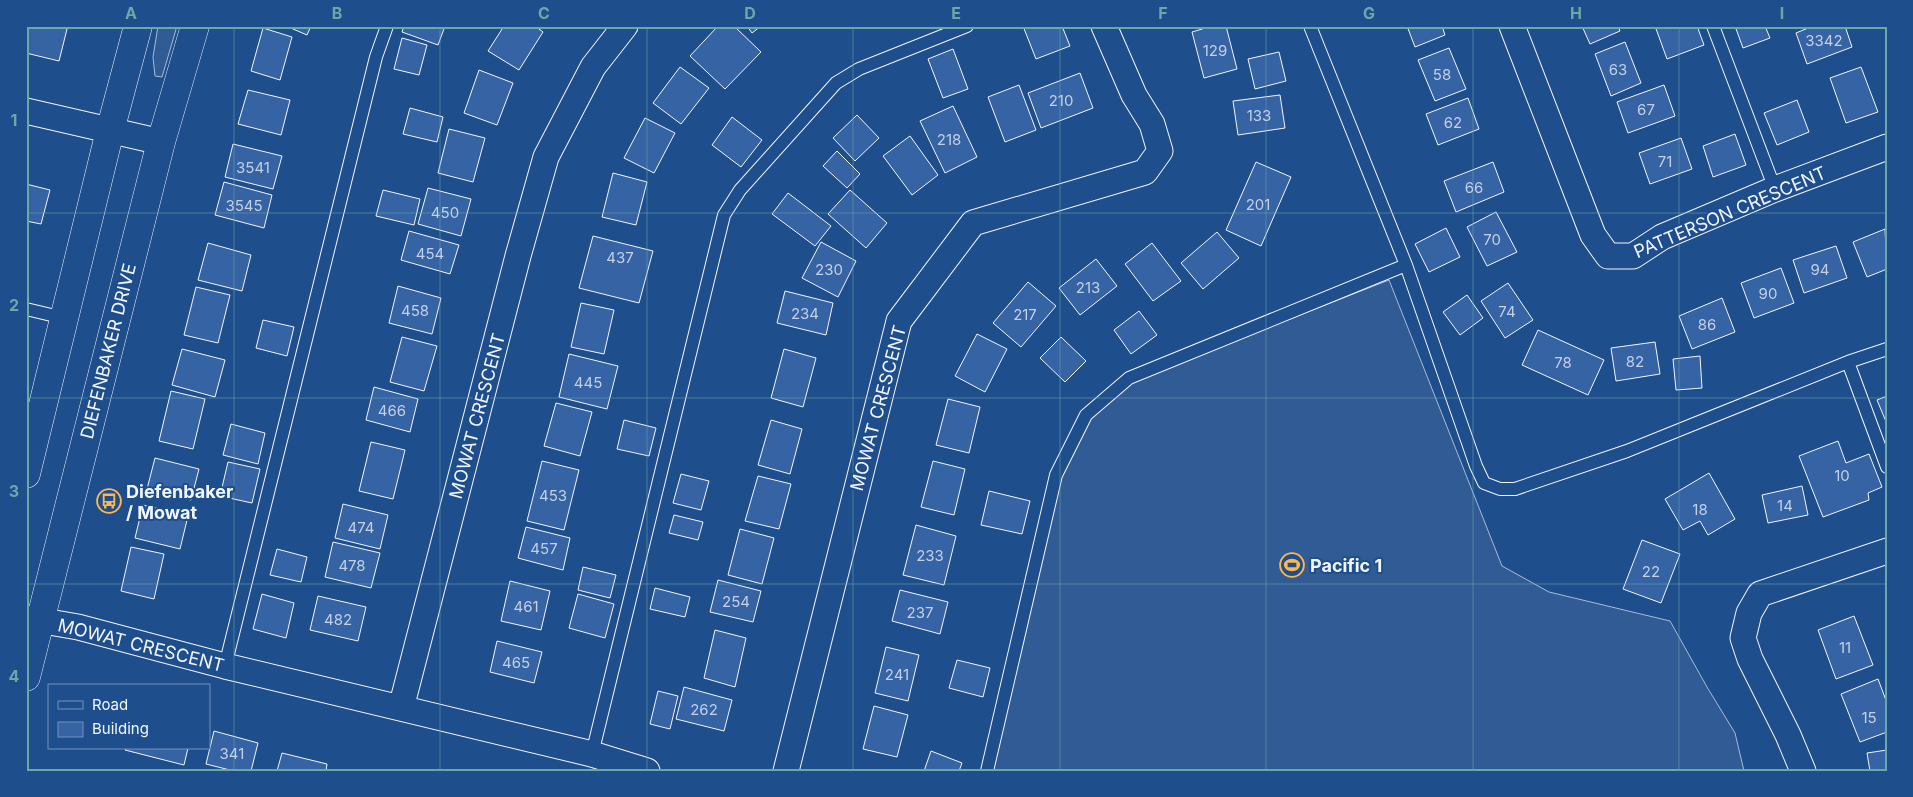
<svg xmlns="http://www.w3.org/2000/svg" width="1913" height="797" font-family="Inter,sans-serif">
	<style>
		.built { fill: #305b95; stroke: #a8bbd7 }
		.building { fill: #3563a3; stroke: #f2f6ff }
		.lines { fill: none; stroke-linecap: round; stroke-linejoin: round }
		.service-casing { stroke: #f2f6ff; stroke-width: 14 }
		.minor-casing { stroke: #f2f6ff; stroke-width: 27 }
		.tertiary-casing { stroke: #f2f6ff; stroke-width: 29 }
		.service { stroke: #1f4e8c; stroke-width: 12 }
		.minor { stroke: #1f4e8c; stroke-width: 25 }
		.tertiary { stroke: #1f4e8c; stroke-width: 28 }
		.grid { fill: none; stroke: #6aa9a8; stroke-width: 1; stroke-opacity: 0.55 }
		.labels { text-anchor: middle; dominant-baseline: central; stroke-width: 4; stroke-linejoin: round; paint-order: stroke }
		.number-label { font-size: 15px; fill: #c3d1e8 }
		.street-label { font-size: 18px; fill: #f2f6ff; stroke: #1f4e8c }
		.poi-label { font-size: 18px; font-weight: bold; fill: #f2f6ff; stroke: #1f4e8c; text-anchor: start }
		.neatline { fill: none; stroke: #6aa9a8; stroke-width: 2 }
		.grid-label { font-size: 16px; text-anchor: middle; font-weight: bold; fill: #6aa9a8 }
	</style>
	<rect width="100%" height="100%" fill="#1f4e8c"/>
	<path class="built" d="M158 26H177L162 77 155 76 153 57Z
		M1389 280 1502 566 1549 592 1670 621 1707 687 1735 733 1744 771H985L1058 479 1083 424 1113 393 1149 374Z"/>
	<path class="building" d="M26 26H58L67 29 59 61 26 53Z
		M286 26H311L307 35Z
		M404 26H445L438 45 402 32Z
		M504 26H535L543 32 519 70 488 51Z
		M718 26H734L761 52 725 89 690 56Z
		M747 26H761L752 33Z
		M1023 26H1062L1070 46 1036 59Z
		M1212 26H1226L1237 69 1204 78 1192 32Z
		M1407 26H1442L1445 35 1415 47Z
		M1582 26H1618L1620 31 1590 44Z
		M1655 26H1697L1704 45 1667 59Z
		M1735 26H1765L1770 38 1743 48Z
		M1813 26H1845L1852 47 1807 64 1796 33Z
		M263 28 292 37 280 80 251 71Z
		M402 38 427 45 419 75 394 69Z
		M1625 42 1641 83 1611 96 1595 54Z
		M1449 48 1466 89 1435 101 1418 60Z
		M953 49 968 89 943 98 928 59Z
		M1279 52 1286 81 1255 89 1248 59Z
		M680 67 709 88 681 124 653 103Z
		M1861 67 1878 112 1846 123 1830 78Z
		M479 70 513 83 497 125 464 113Z
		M1080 73 1093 108 1041 128 1028 93Z
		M1019 85 1036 130 1005 142 988 97Z
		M1664 85 1675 116 1628 133 1617 102Z
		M248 90 290 100 281 135 238 124Z
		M1280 95 1285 128 1238 135 1233 101Z
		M1468 98 1479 129 1438 145 1426 114Z
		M1797 100 1809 132 1777 145 1764 113Z
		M953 106 977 157 945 173 920 121Z
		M410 108 443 117 437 142 403 134Z
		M857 115 879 138 855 161 833 138Z
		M732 117 762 140 741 167 712 145Z
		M645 118 675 133 654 173 624 158Z
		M449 129 485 138 473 182 438 173Z
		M1735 134 1746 165 1713 177 1703 146Z
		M910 136 938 175 912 195 883 156Z
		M1681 138 1692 169 1650 184 1639 153Z
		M233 144 282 156 273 189 225 177Z
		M837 151 860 174 847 188 823 166Z
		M1256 162 1291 177 1261 246 1226 230Z
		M1493 162 1504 192 1456 212 1444 181Z
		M613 173 647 182 636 225 602 217Z
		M224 182 272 195 264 228 215 215Z
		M26 184 50 190 41 224 26 221Z
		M428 188 471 199 461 236 418 224Z
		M383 190 420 199 414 225 376 216Z
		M850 190 887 223 866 248 828 214Z
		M788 193 831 226 815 246 772 214Z
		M1496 212 1517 252 1487 266 1467 227Z
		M1446 228 1460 257 1429 272 1415 244Z
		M1885 229 1887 269 1867 277 1853 242Z
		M409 231 459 245 450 274 401 260Z
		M1217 232 1239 258 1203 289 1181 263Z
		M593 236 653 251 639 303 579 288Z
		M821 242 856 261 838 297 802 278Z
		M208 243 251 255 242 291 198 280Z
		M1152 243 1181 281 1153 301 1125 264Z
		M1836 246 1847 278 1804 293 1793 260Z
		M1096 259 1117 286 1080 315 1059 288Z
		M1781 268 1794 303 1754 318 1741 283Z
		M1028 282 1056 306 1021 347 993 323Z
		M1508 283 1533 320 1505 338 1481 301Z
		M398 286 441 298 432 334 389 323Z
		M196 287 230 295 218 343 184 335Z
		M785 291 833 303 826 335 777 323Z
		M1467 295 1483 318 1460 335 1443 312Z
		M1722 298 1735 332 1692 349 1679 316Z
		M581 303 614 310 604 354 571 347Z
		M1139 311 1157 335 1131 354 1114 330Z
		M263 320 294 327 287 356 256 348Z
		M1538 330 1604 360 1588 395 1522 365Z
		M977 334 1007 349 985 392 955 376Z
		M402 337 437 346 424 391 390 382Z
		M1061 337 1086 361 1065 382 1040 358Z
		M1655 342 1660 374 1616 381 1611 348Z
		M182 349 225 360 215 397 172 385Z
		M784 349 816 358 803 407 771 398Z
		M569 354 618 366 607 409 559 397Z
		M1700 356 1702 388 1676 390 1673 359Z
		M374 387 418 399 410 432 366 420Z
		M171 391 205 399 193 449 159 441Z
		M1887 396V424L1877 400Z
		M948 399 980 407 969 453 936 445Z
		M556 403 592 412 580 456 544 446Z
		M624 420 656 428 649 456 617 449Z
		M771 420 802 429 790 474 758 465Z
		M231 424 265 433 258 464 223 455Z
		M1838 441 1846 463 1869 454 1882 487 1868 493 1869 500 1823 517 1799 456Z
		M371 442 405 450 393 499 359 491Z
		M155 458 199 469 191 500 147 489Z
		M542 461 579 470 564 530 527 521Z
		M933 461 965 469 954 515 921 507Z
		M228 462 260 469 252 503 220 496Z
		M1709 473 1735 519 1708 535 1700 521 1683 530 1665 499Z
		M681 474 709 481 701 510 673 503Z
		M758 476 791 484 779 529 745 521Z
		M1802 486 1808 515 1768 523 1762 495Z
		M989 491 1030 501 1022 534 981 525Z
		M343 504 388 515 380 549 335 538Z
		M143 505 188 516 180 549 135 538Z
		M674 515 703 522 698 540 669 533Z
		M916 525 956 536 944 585 903 575Z
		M526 527 570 538 563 570 518 558Z
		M740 529 774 538 762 584 728 575Z
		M1642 540 1680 554 1661 603 1623 589Z
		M333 542 380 553 371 588 325 577Z
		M131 547 164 554 154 599 121 591Z
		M277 549 307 557 301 582 270 575Z
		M583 567 616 575 610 598 578 590Z
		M718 580 761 591 753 622 710 612Z
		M510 581 550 591 541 630 501 621Z
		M655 588 690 597 685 617 650 609Z
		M900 590 948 602 940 634 892 621Z
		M262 594 294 603 286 638 253 629Z
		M578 594 614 604 605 638 569 628Z
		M318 596 366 607 358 641 310 630Z
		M1854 616 1873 665 1836 679 1818 630Z
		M715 630 746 638 735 687 704 678Z
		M497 641 542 652 534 683 490 672Z
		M886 647 919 655 908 701 875 693Z
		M957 660 990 668 983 697 949 688Z
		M1878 679 1887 703V732L1860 742 1841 694Z
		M684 687 732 700 724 731 676 719Z
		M658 691 678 696 670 729 650 724Z
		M874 706 908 715 897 757 863 749Z
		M214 731 258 743 251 771H234L206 764Z
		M126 748H188L184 765 125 750Z
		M1887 750V771H1870L1867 753Z
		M931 751 962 763 959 771H924Z
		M282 753 327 764 326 771H277Z"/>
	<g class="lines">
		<g class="service-casing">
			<path id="service" d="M1310 26 1406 265 1476 466 1484 483 1500 489H1515L1627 451 1848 362 1887 349
				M1713 26 1775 189
				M26 309 64 318
				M1848 362 1887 467
				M225 666 376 57 387 26
				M592 754 724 215 740 190 836 83 859 69 967 26
				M987 771 1056 475 1086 415 1129 378 1406 265"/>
		</g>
		<g class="minor-casing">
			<path id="minor" d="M1512 26 1593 235 1608 256H1633L1662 237 1775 189 1887 147
				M26 111 161 142
				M26 618 78 627 225 666 592 754 647 771
				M401 708 518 256 546 157 593 67 625 26
				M786 771 899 321 973 223 1145 172 1160 151 1152 124 1134 95 1104 26
				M1803 771 1788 735 1750 659 1743 638 1749 613 1760 594 1887 551"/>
		</g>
		<g class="tertiary-casing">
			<path id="tertiary" d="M26 474 110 131 138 26
				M26 677 161 142 195 26"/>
		</g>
		<use href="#service" class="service"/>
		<use href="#minor" class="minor"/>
		<use href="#tertiary" class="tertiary"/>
	</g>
	<path class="grid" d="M234 26V771M440 26V771M647 26V771M853 26V771M1060 26V771M1266 26V771M1473 26V771M1679 26V771M26 213H1887M26 398H1887M26 584H1887"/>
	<defs>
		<g id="bus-ring" transform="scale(1.25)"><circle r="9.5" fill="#1f4e8c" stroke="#ffb74d" stroke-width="1.5"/><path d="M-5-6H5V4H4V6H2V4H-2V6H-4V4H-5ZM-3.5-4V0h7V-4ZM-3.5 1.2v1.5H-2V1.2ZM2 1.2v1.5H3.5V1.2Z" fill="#ffb74d"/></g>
		<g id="stadium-ring" transform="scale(1.25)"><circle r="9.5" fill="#1f4e8c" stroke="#ffb74d" stroke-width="1.5"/><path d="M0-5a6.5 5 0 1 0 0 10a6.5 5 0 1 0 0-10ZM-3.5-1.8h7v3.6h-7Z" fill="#ffb74d"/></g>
	</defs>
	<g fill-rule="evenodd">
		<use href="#bus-ring" x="109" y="501"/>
		<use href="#stadium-ring" x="1292" y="565"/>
	</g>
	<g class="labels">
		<g class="number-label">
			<text x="1824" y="40">3342</text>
			<text x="1215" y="50">129</text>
			<text x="1618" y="69">63</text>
			<text x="1442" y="74">58</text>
			<text x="1061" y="100">210</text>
			<text x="1646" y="109">67</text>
			<text x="1259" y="115">133</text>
			<text x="1453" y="122">62</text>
			<text x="949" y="139">218</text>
			<text x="1665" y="161">71</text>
			<text x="253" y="167">3541</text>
			<text x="1474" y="187">66</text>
			<text x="1258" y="204">201</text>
			<text x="244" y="205">3545</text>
			<text x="445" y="212">450</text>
			<text x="1492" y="239">70</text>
			<text x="430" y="253">454</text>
			<text x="620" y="257">437</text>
			<text x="829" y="269">230</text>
			<text x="1820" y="269">94</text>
			<text x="1088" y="287">213</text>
			<text x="1768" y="293">90</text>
			<text x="415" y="310">458</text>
			<text x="1507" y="311">74</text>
			<text x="805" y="313">234</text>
			<text x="1025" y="314">217</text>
			<text x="1707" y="324">86</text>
			<text x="1635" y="361">82</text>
			<text x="1563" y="362">78</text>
			<text x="588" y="382">445</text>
			<text x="392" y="410">466</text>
			<text x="1842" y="475">10</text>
			<text x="553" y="495">453</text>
			<text x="1785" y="505">14</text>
			<text x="1700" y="509">18</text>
			<text x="361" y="527">474</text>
			<text x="544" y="548">457</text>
			<text x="930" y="555">233</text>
			<text x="352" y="565">478</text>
			<text x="1651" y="571">22</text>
			<text x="736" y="601">254</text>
			<text x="526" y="606">461</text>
			<text x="920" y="612">237</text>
			<text x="338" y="619">482</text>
			<text x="1845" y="647">11</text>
			<text x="516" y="662">465</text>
			<text x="897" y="674">241</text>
			<text x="704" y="709">262</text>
			<text x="1869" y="717">15</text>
			<text x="232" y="753">341</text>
		</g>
		<g class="street-label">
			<text transform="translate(1730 212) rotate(-23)">PATTERSON CRESCENT</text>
			<text transform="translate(108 351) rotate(-76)">DIEFENBAKER DRIVE</text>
			<text transform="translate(878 408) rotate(-75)">MOWAT CRESCENT</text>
			<text transform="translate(477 416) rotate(-75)">MOWAT CRESCENT</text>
			<text transform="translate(141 645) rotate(14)">MOWAT CRESCENT</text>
		</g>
		<g class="poi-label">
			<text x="126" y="491">Diefenbaker<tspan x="126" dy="21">/ Mowat</tspan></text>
			<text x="1310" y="565">Pacific 1</text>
		</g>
	</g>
	<rect width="1913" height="797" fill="none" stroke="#1f4e8c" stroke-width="55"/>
	<rect x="48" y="684" width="162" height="65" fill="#1f4e8c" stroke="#7391ba"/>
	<rect x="58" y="701" width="25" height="8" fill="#1f4e8c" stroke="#7391ba"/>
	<text x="92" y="710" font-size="15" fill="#f2f6ff">Road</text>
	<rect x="58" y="722" width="25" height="15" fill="#3563a3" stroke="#7391ba"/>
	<text x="92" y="734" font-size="15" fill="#f2f6ff">Building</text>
	<rect x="28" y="28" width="1858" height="742" class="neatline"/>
	<g class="grid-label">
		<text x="131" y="19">A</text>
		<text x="337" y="19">B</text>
		<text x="544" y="19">C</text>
		<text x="750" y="19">D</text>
		<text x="956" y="19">E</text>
		<text x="1163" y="19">F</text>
		<text x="1369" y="19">G</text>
		<text x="1576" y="19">H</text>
		<text x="1782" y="19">I</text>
		<text x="14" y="126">1</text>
		<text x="14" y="311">2</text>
		<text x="14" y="497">3</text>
		<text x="14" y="682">4</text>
	</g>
</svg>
